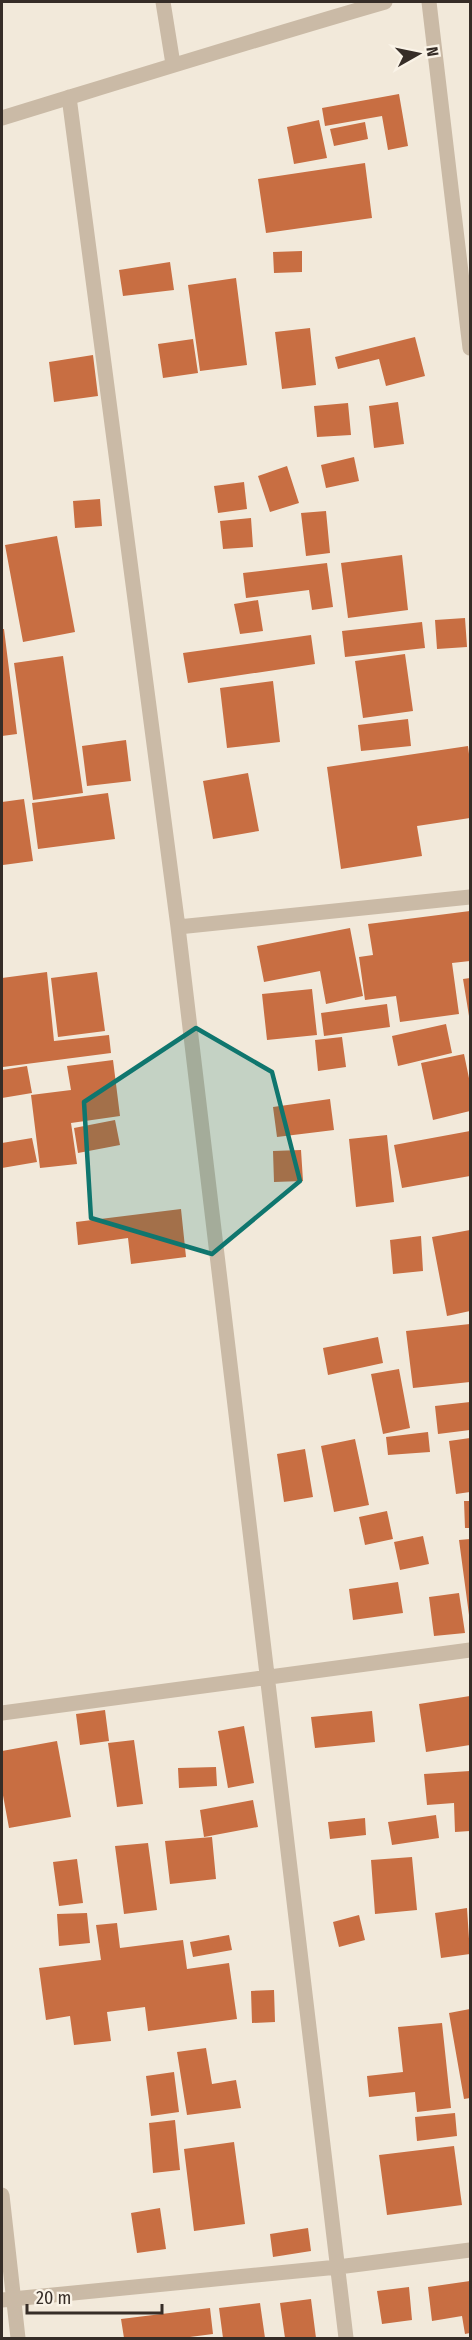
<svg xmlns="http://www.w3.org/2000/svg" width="472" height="2340" font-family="'Fira Sans Condensed',sans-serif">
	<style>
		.building { fill: #c86e42 }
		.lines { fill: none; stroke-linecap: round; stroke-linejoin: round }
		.minor { stroke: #cabaa6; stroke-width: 15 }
		.marked { fill: #0f766e; fill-opacity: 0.2; stroke: #0f766e; stroke-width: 4.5; stroke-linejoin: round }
	</style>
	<rect width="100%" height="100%" fill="#f2e9da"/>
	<path class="building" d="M399 94 408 146 388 150 382 116 325 126 322 108Z
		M319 120 327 158 294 164 287 127Z
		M365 122 368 139 334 146 330 129Z
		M365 163 372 218 266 233 258 179Z
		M302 251V272L274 273 273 252Z
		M170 262 174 290 123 296 119 270Z
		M236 278 247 365 200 371 188 285Z
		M310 328 316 385 282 389 275 332Z
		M415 337 425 376 386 386 379 359 338 369 335 357Z
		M193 339 198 373 163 378 158 344Z
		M93 355 98 396 54 402 49 362Z
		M398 402 404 444 374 448 369 406Z
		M348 403 351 435 317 437 314 406Z
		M354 457 359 481 326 488 321 465Z
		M287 466 299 503 270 512 258 476Z
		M244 482 247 509 218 513 214 486Z
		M100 499 102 526 75 528 73 501Z
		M326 511 330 553 306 556 301 513Z
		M251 518 253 547 223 549 220 521Z
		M57 536 75 632 23 642 5 545Z
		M402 555 408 610 348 618 341 563Z
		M327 563 333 607 312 610 309 590 246 598 243 573Z
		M258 600 263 631 240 634 234 604Z
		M465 618 467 647 437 649 435 620Z
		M422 622 425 648 345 657 342 631Z
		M2 629H4L17 734 2 736Z
		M311 635 315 664 188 683 183 653Z
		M405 654 413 711 363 718 355 661Z
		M63 656 83 793 33 800 14 663Z
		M273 681 280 742 227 748 220 688Z
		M408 719 411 746 361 751 358 725Z
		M126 740 131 781 87 786 82 746Z
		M468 746 470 762V818L417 826 422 856 341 869 327 767Z
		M248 773 259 831 213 839 203 781Z
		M108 793 115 839 38 849 32 803Z
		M24 799 33 861 3 865 2 802Z
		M470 911V961L452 963 459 1014 400 1022 396 996 365 1000 359 957 373 955 368 924Z
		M350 928 363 996 326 1004 320 971 264 982 257 946Z
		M47 972 54 1041 109 1035 111 1053 3 1067 2 978Z
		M97 972 105 1031 58 1037 51 978Z
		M470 978V1016H469L463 979Z
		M312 989 317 1035 267 1040 262 994Z
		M387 1004 390 1027 324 1036 321 1013Z
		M446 1024 452 1053 398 1066 392 1036Z
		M342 1037 346 1067 318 1071 315 1040Z
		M464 1054 470 1083V1111L433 1120 421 1063Z
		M113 1060 120 1116 71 1123 77 1164 40 1168 31 1095 71 1090 67 1066Z
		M27 1066 32 1093 2 1098V1070Z
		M330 1099 334 1130 277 1137 273 1107Z
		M115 1120 120 1145 78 1153 74 1128Z
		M470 1131V1176L402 1188 394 1145Z
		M387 1135 394 1202 356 1207 349 1139Z
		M32 1138 37 1162 2 1168V1143Z
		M301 1150 303 1181 274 1182 273 1151Z
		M181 1209 186 1257 131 1264 128 1238 78 1245 76 1222Z
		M470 1230V1311L447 1316 432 1237Z
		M421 1236 423 1271 393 1274 390 1240Z
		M470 1324V1382L413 1388 406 1331Z
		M378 1337 383 1363 328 1375 323 1348Z
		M399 1369 410 1428 383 1434 371 1374Z
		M470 1402V1430L438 1434 435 1406Z
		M428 1432 430 1452 388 1455 386 1437Z
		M470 1438V1492L456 1494 449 1441Z
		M355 1439 369 1505 334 1512 321 1446Z
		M305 1449 313 1497 284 1502 277 1454Z
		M464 1501H470V1528H465Z
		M387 1511 393 1539 365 1545 359 1517Z
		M423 1536 429 1564 400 1570 394 1542Z
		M470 1539V1615H469L459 1540Z
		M398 1582 403 1613 353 1620 349 1589Z
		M459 1593 465 1633 434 1636 429 1597Z
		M470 1696V1745L426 1752 419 1704Z
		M105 1710 109 1741 80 1745 76 1714Z
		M372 1711 375 1742 315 1748 311 1717Z
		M244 1726 254 1783 228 1788 218 1731Z
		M134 1740 143 1804 117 1807 108 1743Z
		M57 1741 71 1817 9 1828 2 1790V1751Z
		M216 1767 217 1786 179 1788 178 1768Z
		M470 1771V1831L455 1832 454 1803 427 1805 424 1774Z
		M253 1800 258 1827 204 1837 200 1810Z
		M436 1815 439 1838 392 1845 388 1822Z
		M365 1818 366 1835 330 1839 328 1822Z
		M212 1837 216 1879 170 1884 165 1841Z
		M148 1843 157 1910 124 1914 115 1846Z
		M412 1857 417 1910 375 1914 371 1860Z
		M77 1859 83 1903 59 1906 53 1862Z
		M467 1908 470 1954 441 1958 435 1913Z
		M87 1913 90 1943 59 1946 57 1914Z
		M359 1915 365 1940 339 1947 333 1922Z
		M117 1923 120 1948 183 1940 187 1969 229 1963 237 2019 148 2031 145 2007 107 2012 111 2041 74 2045 70 2016 46 2020 39 1968 101 1960 96 1925Z
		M229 1935 232 1950 193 1957 190 1942Z
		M274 1990 275 2022 252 2023 251 1991Z
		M470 2009V2098L464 2099 449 2013Z
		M442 2023 451 2108 417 2112 415 2092 369 2097 367 2076 403 2072 398 2027Z
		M206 2048 212 2084 236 2080 241 2108 187 2115 177 2052Z
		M174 2072 179 2112 151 2116 146 2076Z
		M455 2113 457 2136 417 2141 415 2117Z
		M175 2120 180 2170 153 2173 149 2123Z
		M234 2142 245 2224 194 2231 184 2149Z
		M454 2146 462 2205 387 2215 379 2155Z
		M160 2208 166 2249 137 2253 131 2213Z
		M308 2228 311 2251 273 2257 270 2234Z
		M470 2281V2333L465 2334 462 2316 432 2321 428 2287Z
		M409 2287 412 2320 382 2324 377 2291Z
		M311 2299 316 2338H285L280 2303Z
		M260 2303 265 2338H223L219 2308Z
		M210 2308 213 2334 182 2338H124L121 2319Z"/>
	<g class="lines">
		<path class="minor" d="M163 2 173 64
			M429 2 470 348
			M69 97 178 927 346 2338
			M2 118C129 79 257 39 385 2
			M178 927 470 897
			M2 1713 470 1650
			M2 2195 18 2338
			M2 2300 338 2267 470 2250"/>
	</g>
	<path class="marked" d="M196 1028 272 1072 300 1181 212 1254 91 1218 84 1102Z"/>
	<rect width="472" height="2340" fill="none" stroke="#362d27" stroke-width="6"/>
	<g transform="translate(418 54) rotate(81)" stroke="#faf3e7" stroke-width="4.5" paint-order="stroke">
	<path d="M0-4.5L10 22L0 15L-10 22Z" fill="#362d27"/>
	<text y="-9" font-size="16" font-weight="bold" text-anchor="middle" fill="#362d27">N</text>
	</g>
	<path d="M27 2304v9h135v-9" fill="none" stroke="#362d27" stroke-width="3"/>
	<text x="36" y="2304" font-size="18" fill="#362d27" stroke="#faf3e7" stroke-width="4.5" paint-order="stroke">20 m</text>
</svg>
